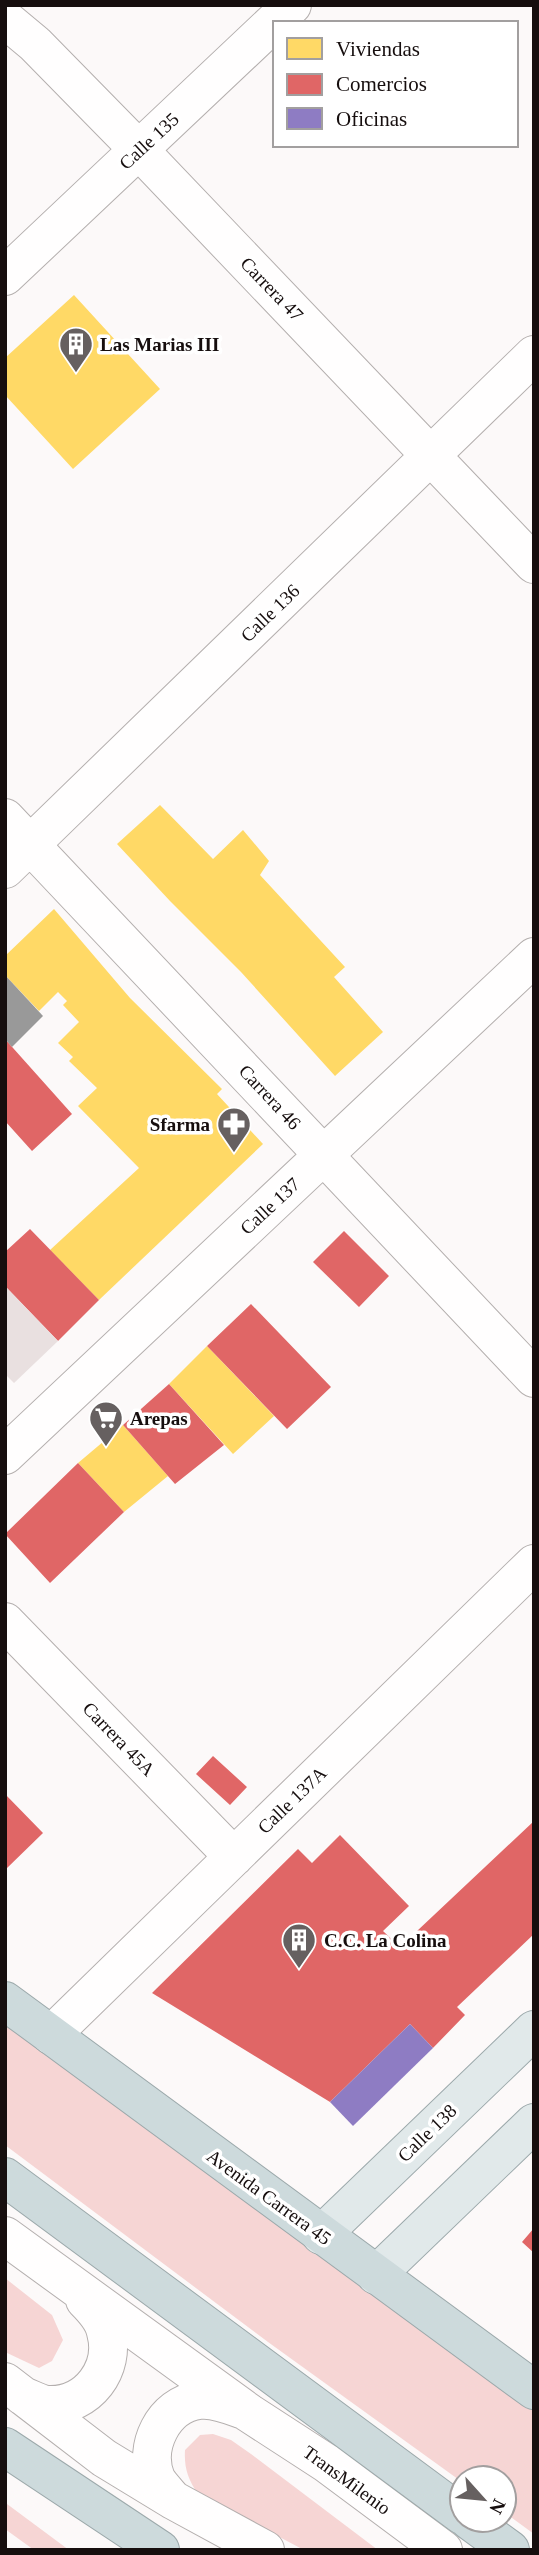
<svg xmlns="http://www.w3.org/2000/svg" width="539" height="2555" font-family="'Times New Roman',serif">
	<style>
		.green { fill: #f6d5d4 }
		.homes { fill: #ffd966 }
		.shops { fill: #e06666 }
		.offices { fill: #8e7cc3 }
		.industry { fill: #999 }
		.building { fill: #e9e0e0 }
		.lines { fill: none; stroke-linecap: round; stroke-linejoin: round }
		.minor-casing { stroke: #b4afae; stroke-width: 40 }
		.major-casing { stroke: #9ca9ab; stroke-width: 40 }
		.highway-casing { stroke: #9ca9ab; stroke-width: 40 }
		.minor { stroke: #fffefe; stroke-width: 38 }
		.major { stroke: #e1e9ea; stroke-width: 38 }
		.highway { stroke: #cddadc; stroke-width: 38 }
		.labels { text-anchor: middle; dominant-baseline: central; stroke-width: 7; stroke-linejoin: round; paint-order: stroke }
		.street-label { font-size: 19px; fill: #160e0e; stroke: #fff }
		.poi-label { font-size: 19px; font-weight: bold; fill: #160e0e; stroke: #fff; text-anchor: start }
	</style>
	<rect width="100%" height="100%" fill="#fcf9f9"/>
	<path class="green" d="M5 2020 534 2408V2534L504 2512V2478H462V2482L268 2342 5 2145Z
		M5 2278 52 2315 63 2340 52 2361 39 2368 5 2352Z
		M213 2434 231 2440 251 2454 378 2550H304L198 2494C188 2479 184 2468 185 2450L200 2435Z
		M7 2504 69 2550H34L5 2529Z"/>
	<path class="homes" d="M74 295 160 389 73 469 5 395V358Z
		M160 805 213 859 243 830 269 861 260 875 345 967 334 977 383 1032 335 1076 241 972 170 901 117 844Z
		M54 909 130 998 222 1089 217 1094 263 1144 99 1300 50 1250 139 1168 78 1106 97 1088 69 1061 73 1057 58 1043 79 1022 63 1005 67 1001 58 992 39 1011 5 975V956Z
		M207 1346 274 1416 233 1454 169 1384Z
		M123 1425 168 1476 124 1512 78 1463Z"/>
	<path class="shops" d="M5 1039 72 1114 32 1151 5 1121Z
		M30 1229 99 1300 58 1341 5 1286V1252Z
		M344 1231 389 1276 359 1307 313 1262Z
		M251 1304 331 1387 287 1429 207 1346Z
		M169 1384 224 1445 175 1484 123 1425Z
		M78 1463 124 1512 50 1583 5 1534Z
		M213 1756 247 1787 230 1805 196 1774Z
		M5 1794 43 1833 5 1870Z
		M534 1821V1934L457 2007 465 2015 433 2048 410 2024 330 2102 152 1993 298 1849 312 1863 340 1835 409 1906 383 1931 400 1947Z
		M534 2228V2253L522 2242Z"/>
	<path class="offices" d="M410 2024 433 2048 353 2126 330 2102Z"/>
	<path class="industry" d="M5 975 43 1016 12 1047 5 1039Z"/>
	<path class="building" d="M5 1286 58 1341 14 1383 5 1374Z"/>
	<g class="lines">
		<g class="minor-casing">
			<path id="minor" d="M5 19 35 44 139 150 534 564
				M5 276 292 5
				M5 818 534 1378
				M5 869 534 355
				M5 1455 534 957
				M5 1622 234 1857
				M51 2035 534 1564
				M5 2236 249 2413 326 2463 443 2550
				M5 2382 104 2458 173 2500 265 2550
				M23 2396C31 2399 41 2405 49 2405 88 2406 116 2369 106 2332 104 2321 93 2308 85 2300
				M173 2500C168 2494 160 2486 156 2479 143 2447 163 2405 199 2400 213 2398 228 2404 241 2409"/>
		</g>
		<g class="major-casing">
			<path id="major" d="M321 2235 534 2030
				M376 2275 534 2123"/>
		</g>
		<g class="highway-casing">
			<path id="highway" d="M5 2001 534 2390
				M5 2177 462 2515
				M5 2447 160 2550
				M469 2520 510 2550"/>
		</g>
		<use href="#minor" class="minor"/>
		<use href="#major" class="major"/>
		<use href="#highway" class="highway"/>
	</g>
	<defs>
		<g id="building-pin" transform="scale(1.75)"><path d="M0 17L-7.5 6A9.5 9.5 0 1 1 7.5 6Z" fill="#666060" stroke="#fff"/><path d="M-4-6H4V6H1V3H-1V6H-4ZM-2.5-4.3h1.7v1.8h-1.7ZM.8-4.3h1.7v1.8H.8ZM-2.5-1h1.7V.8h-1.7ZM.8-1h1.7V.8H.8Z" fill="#fff"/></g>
		<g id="pharmacy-pin" transform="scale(1.75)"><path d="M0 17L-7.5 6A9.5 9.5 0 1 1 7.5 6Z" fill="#666060" stroke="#fff"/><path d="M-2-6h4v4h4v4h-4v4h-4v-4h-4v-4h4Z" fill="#fff"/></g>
		<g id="supermarket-pin" transform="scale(1.75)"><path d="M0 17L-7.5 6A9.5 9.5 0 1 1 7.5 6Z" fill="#666060" stroke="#fff"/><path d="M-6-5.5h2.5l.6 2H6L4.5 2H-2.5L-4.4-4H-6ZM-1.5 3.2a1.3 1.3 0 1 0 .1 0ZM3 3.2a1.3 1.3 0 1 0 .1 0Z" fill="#fff"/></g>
	</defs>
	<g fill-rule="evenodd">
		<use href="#building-pin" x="76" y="344"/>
		<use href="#pharmacy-pin" x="234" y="1124"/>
		<use href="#supermarket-pin" x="106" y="1418"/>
		<use href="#building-pin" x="299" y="1940"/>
	</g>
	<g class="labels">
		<g class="street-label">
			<text transform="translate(149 141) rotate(-43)">Calle 135</text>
			<text transform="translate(272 289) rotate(46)">Carrera 47</text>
			<text transform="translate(270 613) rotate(-44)">Calle 136</text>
			<text transform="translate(270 1097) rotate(47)">Carrera 46</text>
			<text transform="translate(270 1206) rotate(-43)">Calle 137</text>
			<text transform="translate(119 1739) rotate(46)">Carrera 45A</text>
			<text transform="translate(292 1800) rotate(-44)">Calle 137A</text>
			<text transform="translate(427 2133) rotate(-44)">Calle 138</text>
			<text transform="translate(269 2197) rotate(36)">Avenida Carrera 45</text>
			<text transform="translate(347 2480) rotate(36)">TransMilenio</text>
		</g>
		<g class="poi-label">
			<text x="100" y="344">Las Marias III</text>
			<text x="210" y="1124" text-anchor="end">Sfarma</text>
			<text x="130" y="1418">Arepas</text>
			<text x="324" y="1940">C.C. La Colina</text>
		</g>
	</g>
	<rect width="539" height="2555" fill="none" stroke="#160e0e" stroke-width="14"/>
	<rect x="273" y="21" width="245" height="126" fill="#ffffff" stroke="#a29f9f" stroke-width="2"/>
	<rect x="287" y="38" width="35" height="21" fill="#ffd966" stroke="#a29f9f" stroke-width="2"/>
	<text x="336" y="56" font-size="21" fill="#160e0e">Viviendas</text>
	<rect x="287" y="74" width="35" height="21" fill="#e06666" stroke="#a29f9f" stroke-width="2"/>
	<text x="336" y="91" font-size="21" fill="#160e0e">Comercios</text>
	<rect x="287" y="108" width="35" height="21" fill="#8e7cc3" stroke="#a29f9f" stroke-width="2"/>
	<text x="336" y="126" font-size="21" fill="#160e0e">Oficinas</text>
	<g transform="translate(483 2499) rotate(117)"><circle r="33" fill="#ffffff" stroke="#a29f9f" stroke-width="2"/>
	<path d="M0-5L12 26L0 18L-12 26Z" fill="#666060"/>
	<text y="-10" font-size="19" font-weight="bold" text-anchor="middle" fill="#160e0e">N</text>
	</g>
</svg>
